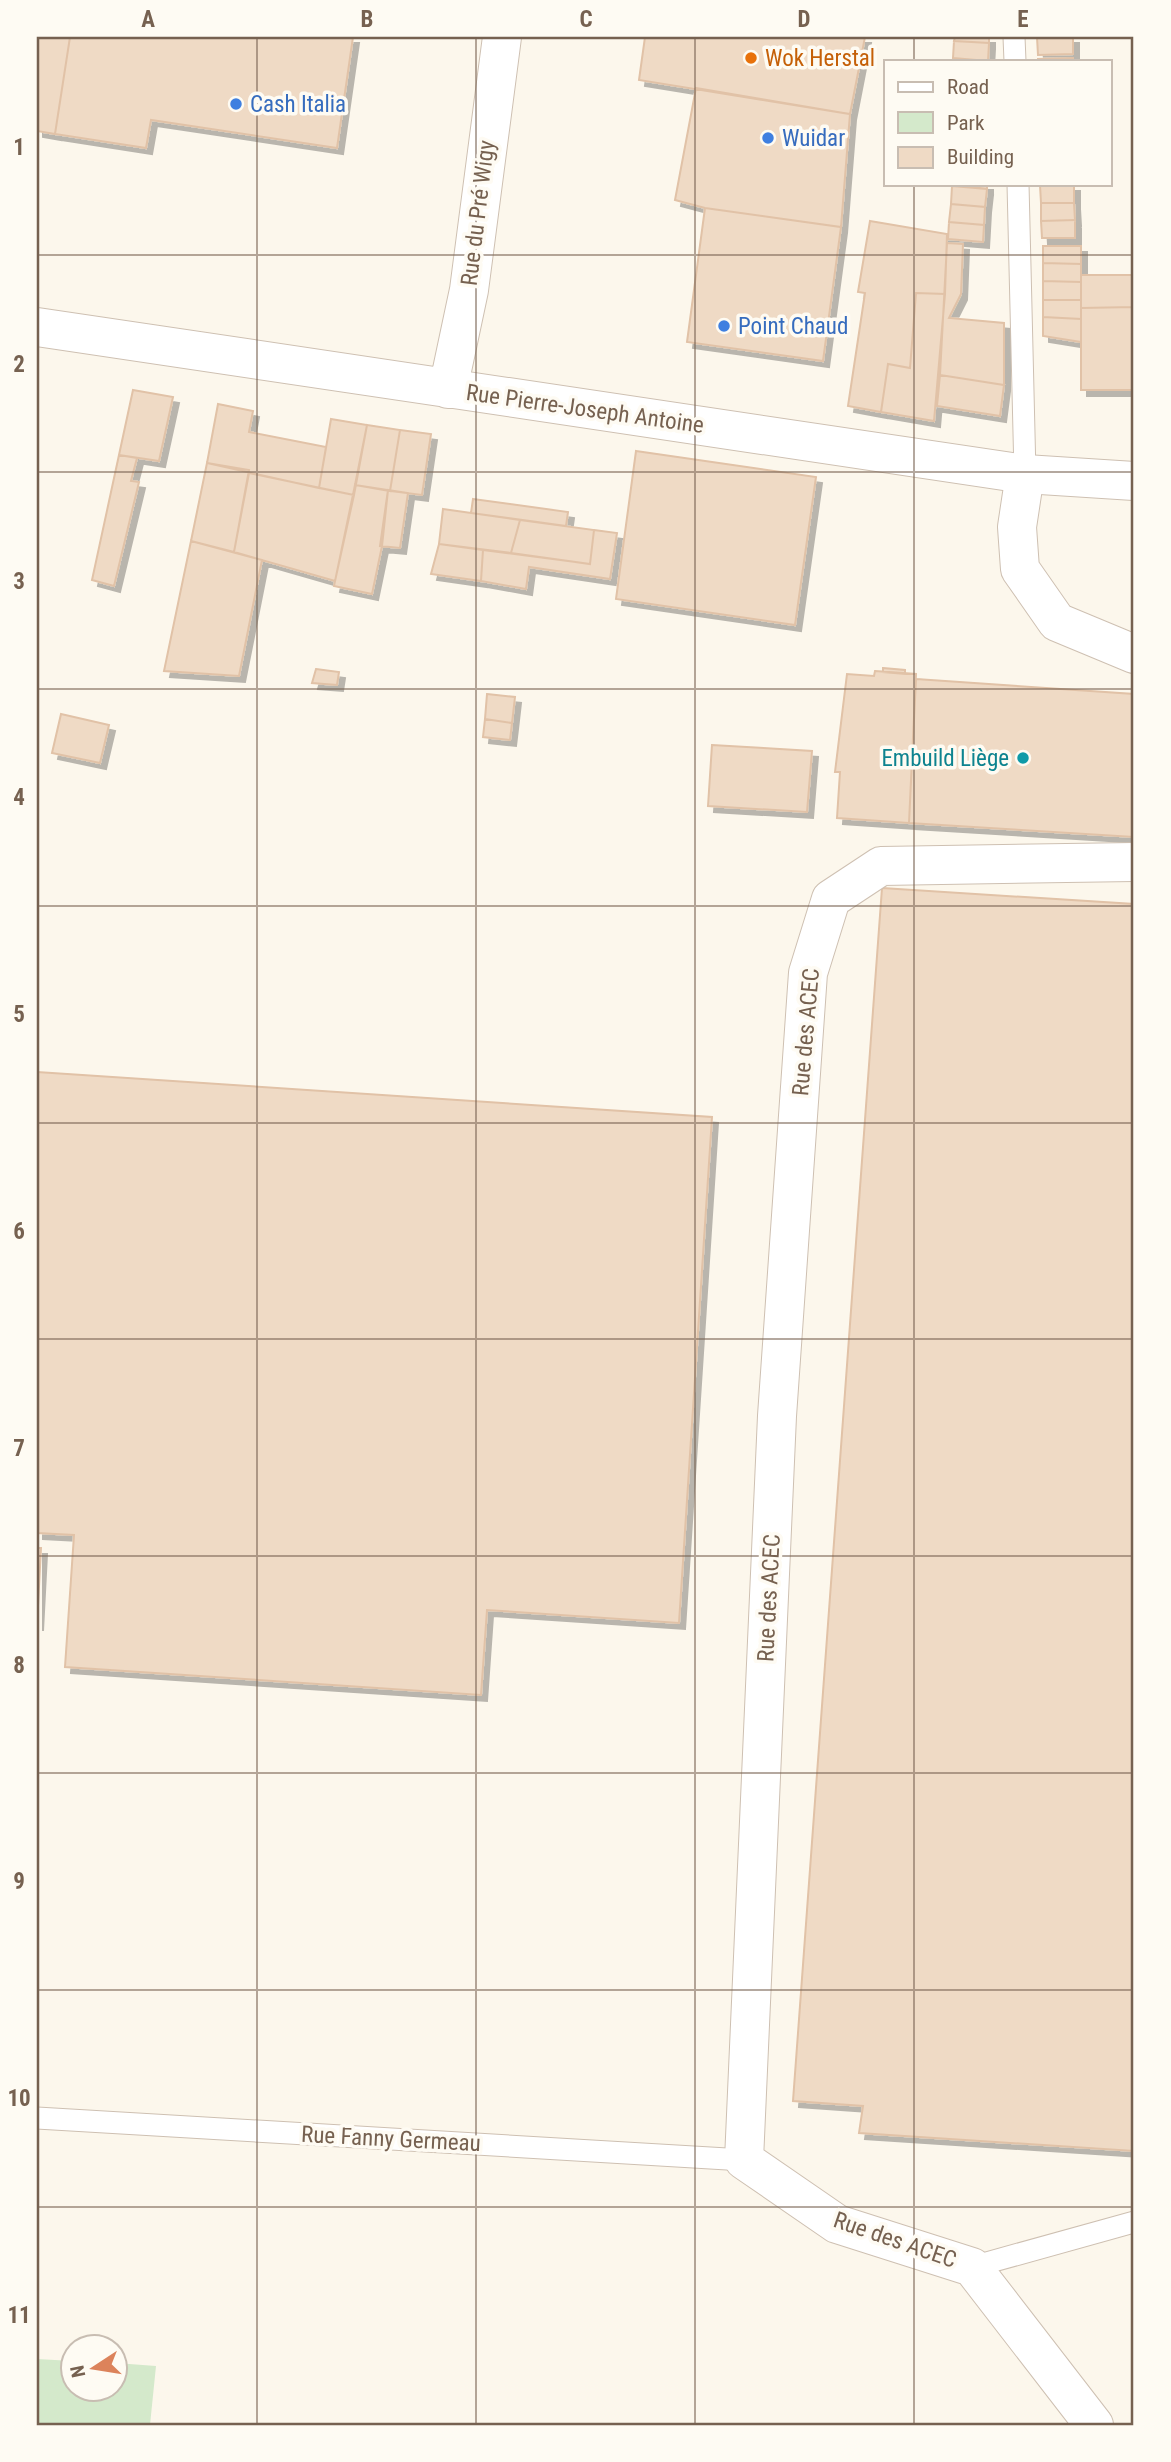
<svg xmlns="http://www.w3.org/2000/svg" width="1171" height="2462" font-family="'Roboto Condensed',sans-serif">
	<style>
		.green { fill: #d4e9cb }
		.building { fill: #efdac5; stroke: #e1c2a7; stroke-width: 2; filter: url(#shadow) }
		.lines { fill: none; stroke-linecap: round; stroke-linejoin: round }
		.service-casing { stroke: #cec0b2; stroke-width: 23 }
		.minor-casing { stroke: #cec0b2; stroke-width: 40 }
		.tertiary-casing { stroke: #cec0b2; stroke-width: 40 }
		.service { stroke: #fff; stroke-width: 21 }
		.minor { stroke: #fff; stroke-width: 38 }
		.tertiary { stroke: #fff; stroke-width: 38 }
		.grid { fill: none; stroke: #766150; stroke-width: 2; stroke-opacity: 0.55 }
		.food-dot { fill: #e8710a; stroke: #fefbf3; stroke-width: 2.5 }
		.shop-dot { fill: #3f7fe0; stroke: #fefbf3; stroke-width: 2.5 }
		.culture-dot { fill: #0f9aa8; stroke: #fefbf3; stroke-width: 2.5 }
		.labels { text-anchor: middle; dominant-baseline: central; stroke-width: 7; stroke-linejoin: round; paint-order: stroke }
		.food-label { font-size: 23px; fill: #c56008; stroke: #fefbf3; text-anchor: start }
		.shop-label { font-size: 23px; fill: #366cbe; stroke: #fefbf3; text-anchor: start }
		.street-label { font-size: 23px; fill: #766150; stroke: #fefbf3 }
		.culture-label { font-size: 23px; fill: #0d838f; stroke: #fefbf3; text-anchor: end }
		.neatline { fill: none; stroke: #766150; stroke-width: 2.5 }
		.grid-label { font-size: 23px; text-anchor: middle; font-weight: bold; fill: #766150 }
	</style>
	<defs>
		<filter id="shadow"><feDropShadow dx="6" dy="6" stdDeviation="0" flood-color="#0004"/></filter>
	</defs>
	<rect width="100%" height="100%" fill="#fcf7ec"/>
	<path class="green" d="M37 2359 73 2361 74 2388H116V2363L156 2366 150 2425H37Z"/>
	<path class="building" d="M37 37H70L55 134 37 131Z
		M70 37H353L337 148 151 120 146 148 55 134Z
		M645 37H865L850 114 639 80Z
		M955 37H989V43L954 41Z
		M1037 37H1073V54L1038 55Z
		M954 41 989 43 988 61 953 58Z
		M1073 58V61H1038V59Z
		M696 88 850 114 841 227 705 208 675 200Z
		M952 184H987V189Z
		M1040 185H1074V203H1041Z
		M952 186 987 189 985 207 951 204Z
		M1041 203H1074L1075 220 1041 221Z
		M951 204 985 207 984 225 949 222Z
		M705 208 841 227 823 361 687 342Z
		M1075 220V238H1042L1041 221Z
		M870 221 947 234 945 294 916 293 910 368 888 364 881 412 848 406 865 293 858 292Z
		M949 222 984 225 983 242 948 239Z
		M947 243 963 244 961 294 949 318 1004 323V385L940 375Z
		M1043 246H1081V264L1043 263Z
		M1043 263 1081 264V282L1043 281Z
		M1081 275H1134V307L1081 308Z
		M1043 281 1081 282V300H1043Z
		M916 293 945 294 934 421 881 412 888 364 910 368Z
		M1043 300H1081V319L1043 317Z
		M1134 307V390H1081V308Z
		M1043 317 1081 319V342L1043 336Z
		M940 375 1004 385 1000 416 937 406Z
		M133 390 173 397 159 461 119 455Z
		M218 404 253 411 249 432 326 447 319 488 207 463Z
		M331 419 367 425 354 495 319 488Z
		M367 425 400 430 390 491 355 485Z
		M400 430 431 434 422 495 390 491Z
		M636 451 816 477 795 625 616 599Z
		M119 455 137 458 131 481 139 482 114 586 92 580Z
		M207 463 249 470 234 552 191 541Z
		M249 473 354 495 335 581 234 552Z
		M355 485 388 490 382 546 372 594 334 586Z
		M388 490 408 493 400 548 380 546Z
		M473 499 568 512 566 526 471 513Z
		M443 509 520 520 511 553 439 544Z
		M520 520 594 530 590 564 511 553Z
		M594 530 617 533 610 579 529 567 526 589 481 581 483 550 590 564Z
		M191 541 262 560 239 676 164 671Z
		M439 544 483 550 481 581 431 574Z
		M883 668 905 670V674L883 672Z
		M316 669 339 672 337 685 312 683Z
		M875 671 916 674 909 823 837 818 840 772H835L847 674 874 676Z
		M916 679 1134 694V837L909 823Z
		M487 694 515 697 512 723 485 719Z
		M61 714 109 725 100 763 52 753Z
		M485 719 512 723 510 740 483 737Z
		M712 745 812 751 807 812 708 806Z
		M882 888 1134 904V2151L859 2133 863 2106 793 2101Z
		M37 1072 712 1117 679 1623 487 1610 481 1695 65 1667 74 1535 37 1533Z
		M37 1548H41L37 1625Z"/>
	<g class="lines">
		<g class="service-casing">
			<path id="service" d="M1014 37 1015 61
				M1018 184 1025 474
				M37 2118 744 2160
				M972 2267 1134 2222"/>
		</g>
		<g class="minor-casing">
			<path id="minor" d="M1025 474 1017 527 1020 569 1057 622 1134 654
				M1094 2425 972 2267 837 2224 744 2160 777 1416 808 973 831 899 881 866 1134 862"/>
		</g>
		<g class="tertiary-casing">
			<path id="tertiary" d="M37 327 1025 474 1134 481
				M448 389 469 290 502 37"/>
		</g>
		<use href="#service" class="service"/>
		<use href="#minor" class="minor"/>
		<use href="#tertiary" class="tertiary"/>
	</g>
	<path class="grid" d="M257 37V2425M476 37V2425M695 37V2425M914 37V61M914 184V2425M37 255H1134M37 472H1134M37 689H1134M37 906H1134M37 1123H1134M37 1339H1134M37 1556H1134M37 1773H1134M37 1990H1134M37 2207H1134"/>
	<circle class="food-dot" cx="751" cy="58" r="7"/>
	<g class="shop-dot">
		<circle cx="236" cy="104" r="7"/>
		<circle cx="768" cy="138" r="7"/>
		<circle cx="724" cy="326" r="7"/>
	</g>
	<circle class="culture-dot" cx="1023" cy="758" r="7"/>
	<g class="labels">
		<g class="food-label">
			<text x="765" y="58">Wok Herstal</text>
		</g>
		<g class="shop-label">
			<text x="250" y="104">Cash Italia</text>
			<text x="782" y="138">Wuidar</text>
			<text x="738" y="326">Point Chaud</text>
		</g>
		<g class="street-label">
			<text transform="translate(478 213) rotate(-83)">Rue du Pré Wigy</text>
			<text transform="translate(585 409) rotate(8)">Rue Pierre-Joseph Antoine</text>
			<text transform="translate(806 1032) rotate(-85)">Rue des ACEC</text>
			<text transform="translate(769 1598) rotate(-87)">Rue des ACEC</text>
			<text transform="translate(391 2139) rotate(3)">Rue Fanny Germeau</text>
			<text transform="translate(895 2240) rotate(19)">Rue des ACEC</text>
		</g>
		<g class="culture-label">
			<text x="1009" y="758">Embuild Liège</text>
		</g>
	</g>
	<rect width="1171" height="2462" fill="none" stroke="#fefbf3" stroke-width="77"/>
	<rect x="884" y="60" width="228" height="126" fill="#fefbf3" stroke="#c8bdb2" stroke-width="2"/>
	<rect x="898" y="82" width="35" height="10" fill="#ffffff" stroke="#c8bdb2" stroke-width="2"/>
	<text x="947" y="94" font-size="21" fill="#766150">Road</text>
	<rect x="898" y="112" width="35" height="21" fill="#d4e9cb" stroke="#c8bdb2" stroke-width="2"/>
	<text x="947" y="130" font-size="21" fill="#766150">Park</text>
	<rect x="898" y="147" width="35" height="21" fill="#efdac5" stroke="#c8bdb2" stroke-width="2"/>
	<text x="947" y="164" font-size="21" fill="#766150">Building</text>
	<g transform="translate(94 2368) rotate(258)"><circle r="33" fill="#fefbf3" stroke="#c8bdb2" stroke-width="2"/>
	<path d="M0-5L12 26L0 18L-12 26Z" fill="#dc835b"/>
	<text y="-10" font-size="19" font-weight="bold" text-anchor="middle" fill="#766150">N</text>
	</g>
	<rect x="38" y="38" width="1094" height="2386" class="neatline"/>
	<g class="grid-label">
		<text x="148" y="27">A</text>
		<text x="367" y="27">B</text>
		<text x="586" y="27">C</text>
		<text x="804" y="27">D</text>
		<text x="1023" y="27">E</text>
		<text x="19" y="155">1</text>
		<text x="19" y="372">2</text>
		<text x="19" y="589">3</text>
		<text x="19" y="805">4</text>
		<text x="19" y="1022">5</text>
		<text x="19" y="1239">6</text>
		<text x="19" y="1456">7</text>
		<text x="19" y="1673">8</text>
		<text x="19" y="1889">9</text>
		<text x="19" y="2106">10</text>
		<text x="19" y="2323">11</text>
	</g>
</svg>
